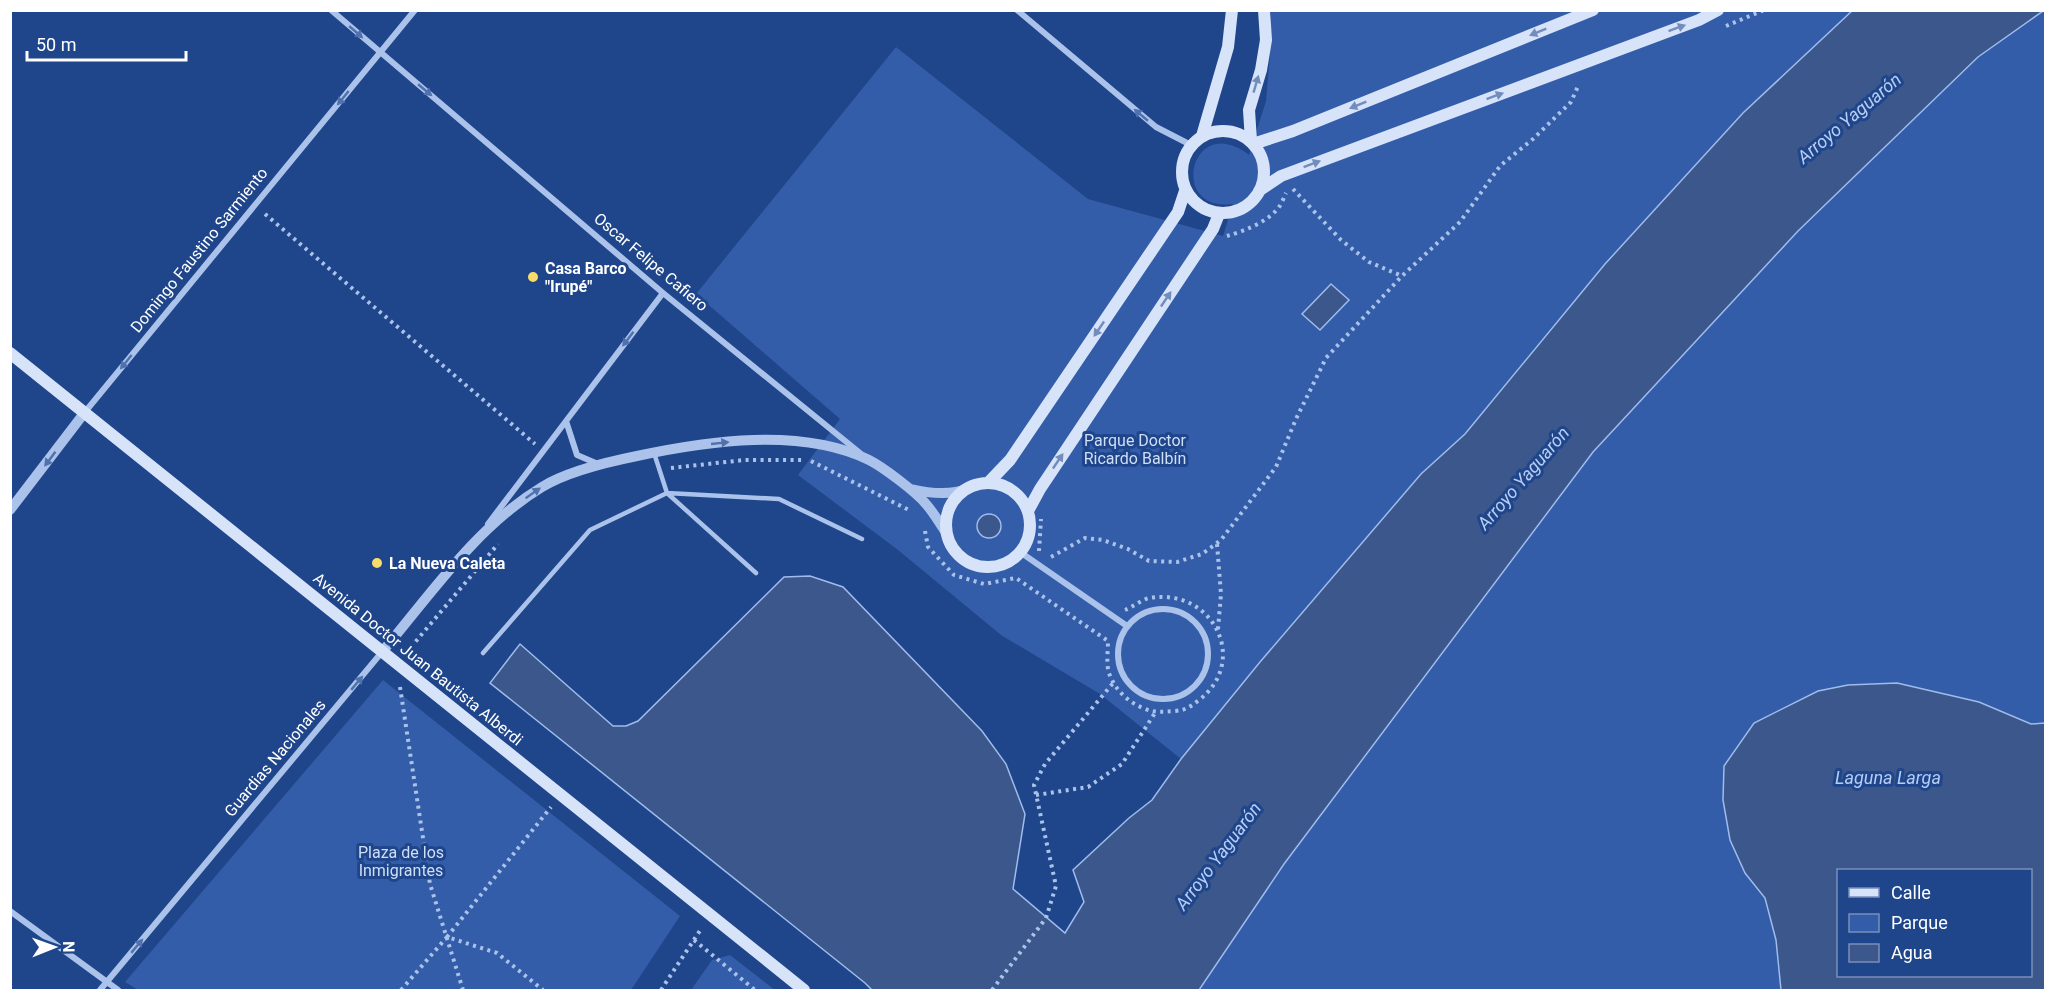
<svg xmlns="http://www.w3.org/2000/svg" width="2056" height="1001" font-family="Roboto,sans-serif">
	<style>
		.green { fill: #335da8 }
		.water { fill: #3c578b; stroke: #9fbced; stroke-width: 1.5; fill-rule: evenodd }
		.lines { fill: none; stroke-linecap: round; stroke-linejoin: round }
		.path { stroke: #abc3eb; stroke-width: 4; stroke-dasharray: 3 4.5; stroke-linecap: butt }
		.service { stroke: #abc3eb; stroke-width: 4.5 }
		.minor { stroke: #abc3eb; stroke-width: 6 }
		.tertiary { stroke: #abc3eb; stroke-width: 10 }
		.secondary { stroke: #d7e3f9; stroke-width: 12 }
		.oneway { fill: #728cbc }
		.oneway2 { fill: #5071ad }
		.poi-dot { fill: #f9dd6b; stroke: #1f458b; stroke-width: 2 }
		.labels { text-anchor: middle; dominant-baseline: central; stroke-width: 6; stroke-linejoin: round; paint-order: stroke }
		.street-label { font-size: 16px; fill: #fff; stroke: #1f458b }
		.poi-label { font-size: 16px; font-weight: bold; fill: #fff; stroke: #1f458b; text-anchor: start }
		.park-label { font-size: 16px; fill: #d0dff8; stroke: #1f458b }
		.water-label { font-size: 18px; font-style: italic; fill: #b7cdf3; stroke: #1f458b }
	</style>
	<rect width="100%" height="100%" fill="#1f458b"/>
	<path class="green" d="M1271 11H1853L1743 113 1465 434 1421 474 1260 662 1181 759 1100 694 1001 635 898 550 798 475 840 419 696 294 896 47 1088 199 1223 236 1233 204C1167 213 1191 110 1249 155L1266 101 1270 54Z
		M2043 11H2045V723L2031 724 1979 702 1897 683 1848 685 1818 691 1745 873 1765 898 1776 940 1781 990H1199L1284 864 1593 452 1798 231 1978 57Z
		M383 680 680 916 631 990H138L125 982Z
		M730 955 775 990H691L712 960Z"/>
	<path class="water" d="M1853 10 2043 11 1978 57 1798 231 1593 452 1284 864 1199 990H872L865 983 490 683 520 644 613 726H626L638 721 784 577 810 576 843 587 982 731 1006 764 1025 814 1013 889 1065 933 1084 902 1073 870 1129 818 1152 800 1181 759 1260 662 1421 474 1465 434 1605 264 1743 113Z
		M1331 284 1349 300 1320 330 1302 314Z
		M977 526a12 12 0 1 1 24 0a12 12 0 1 1-24 0Z
		M1897 683 1979 702 2031 724 2045 723V990H1781L1776 940 1765 898 1745 873 1730 840 1723 800 1724 766 1754 723 1818 691 1848 685ZM1838 870H2030V976H1838Z"/>
	<g class="lines">
		<path class="path" d="M1726 26 1764 10
			M1293 189 1341 240 1369 262 1402 276
			M265 214 535 444
			M1227 236C1244 231 1268 222 1279 207 1282 203 1284 197 1286 193
			M811 461 909 510
			M671 468 744 460H804
			M925 531 928 547 954 575 984 584 1016 578 1108 641C1108 650 1106 664 1109 673 1115 690 1128 702 1143 708 1154 713 1163 712 1175 711 1186 710 1190 707 1199 700 1250 661 1213 587 1149 598 1141 600 1133 607 1125 610
			M1217 544 1221 594 1218 629
			M1039 551 1041 519
			M1051 557 1085 538 1103 540 1128 549 1149 561 1177 562 1202 554 1221 540 1276 467 1296 419 1326 358 1402 276 1460 222 1500 166 1533 139 1571 102 1579 84
			M406 653 498 544
			M400 687 430 884 463 990
			M1036 795 1088 787 1122 764 1155 713
			M447 937 551 807
			M694 940 755 990
			M401 990 447 937 497 953 543 990
			M661 990 701 929
			M992 990 1046 918 1056 886 1034 785 1045 764 1114 682"/>
		<path class="service" d="M756 573 667 493 779 499 862 539
			M483 653 590 530 667 493 654 453"/>
		<path class="minor" d="M331 10 663 293 860 453
			M1017 10 1156 127 1191 145
			M85 412 415 10
			M566 421 577 455 598 464
			M488 524 663 293
			M1020 552 1127 626
			M1118 654a45 45 0 1 1 90 0a45 45 0 1 1-90 0Z
			M10 911 118 990
			M100 990 382 652"/>
		<path class="tertiary" d="M911 489C928 493 951 496 968 488
			M10 510 85 412
			M382 652C431 594 476 527 542 487 568 471 607 462 637 456 707 441 801 427 869 460 883 467 916 492 926 504 934 513 940 524 947 534"/>
		<path class="secondary" d="M1182 172a41 41 0 1 1 82 0a41 41 0 1 1-82 0Z
			M1202 136 1228 47 1232 10
			M1251 141 1249 110 1261 70 1266 40 1264 10
			M1253 144 1293 131 1593 10
			M1260 190 1281 176 1699 20 1718 10
			M10 353 804 990
			M988 483 1010 460 1178 212 1185 191
			M946 525a42 42 0 1 1 84 0a42 42 0 1 1-84 0Z
			M1028 511 1040 489 1213 229 1219 214"/>
	</g>
	<defs><path id="oneway-solid" d="M-6-.8H1V-3.2L6.5 0L1 3.2V.8H-6Z" transform="scale(1.5)"/></defs>
	<g class="oneway">
		<use href="#oneway-solid" transform="translate(1677 28) rotate(-20)"/>
		<use href="#oneway-solid" transform="translate(1538 32) rotate(158)"/>
		<use href="#oneway-solid" transform="translate(1256 84) rotate(-74)"/>
		<use href="#oneway-solid" transform="translate(1495 96) rotate(-20)"/>
		<use href="#oneway-solid" transform="translate(1358 105) rotate(158)"/>
		<use href="#oneway-solid" transform="translate(1312 164) rotate(-21)"/>
		<use href="#oneway-solid" transform="translate(1166 299) rotate(-56)"/>
		<use href="#oneway-solid" transform="translate(1099 329) rotate(124)"/>
		<use href="#oneway-solid" transform="translate(1058 461) rotate(-56)"/>
	</g>
	<g class="oneway2">
		<use href="#oneway-solid" transform="translate(356 32) rotate(41)"/>
		<use href="#oneway-solid" transform="translate(425 90) rotate(40)"/>
		<use href="#oneway-solid" transform="translate(343 98) rotate(129)"/>
		<use href="#oneway-solid" transform="translate(1141 115) rotate(-140)"/>
		<use href="#oneway-solid" transform="translate(628 339) rotate(127)"/>
		<use href="#oneway-solid" transform="translate(126 362) rotate(129)"/>
		<use href="#oneway-solid" transform="translate(720 443) rotate(-6)"/>
		<use href="#oneway-solid" transform="translate(50 459) rotate(127)"/>
		<use href="#oneway-solid" transform="translate(533 493) rotate(-35)"/>
		<use href="#oneway-solid" transform="translate(357 683) rotate(-50)"/>
		<use href="#oneway-solid" transform="translate(137 946) rotate(-50)"/>
	</g>
	<g class="poi-dot">
		<circle cx="533" cy="277" r="6"/>
		<circle cx="377" cy="563" r="6"/>
	</g>
	<g class="labels">
		<g class="street-label">
			<text transform="translate(199 250) rotate(-51)">Domingo Faustino Sarmiento</text>
			<text transform="translate(651 262) rotate(40)">Oscar Felipe Cafiero</text>
			<text transform="translate(418 659) rotate(39)">Avenida Doctor Juan Bautista Alberdi</text>
			<text transform="translate(275 758) rotate(-50)">Guardias Nacionales</text>
		</g>
		<g class="poi-label">
			<text x="545" y="268">Casa Barco<tspan x="545" dy="18">"Irupé"</tspan></text>
			<text x="389" y="563">La Nueva Caleta</text>
		</g>
		<g class="park-label">
			<text x="1135" y="440">Parque Doctor<tspan x="1135" dy="18">Ricardo Balbín</tspan></text>
			<text x="401" y="852">Plaza de los<tspan x="401" dy="18">Inmigrantes</tspan></text>
		</g>
		<g class="water-label">
			<text transform="translate(1849 118) rotate(-40)">Arroyo Yaguarón</text>
			<text transform="translate(1523 478) rotate(-49)">Arroyo Yaguarón</text>
			<text x="1888" y="777">Laguna Larga</text>
			<text transform="translate(1218 856) rotate(-53)">Arroyo Yaguarón</text>
		</g>
	</g>
	<rect width="2056" height="1001" fill="none" stroke="#ffffff" stroke-width="24"/>
	<rect x="1837" y="869" width="195" height="108" fill="#1f458b" stroke="#798fb9" stroke-width="1.5"/>
	<rect x="1849" y="888" width="30" height="9" fill="#d7e3f9" stroke="#798fb9" stroke-width="1.5"/>
	<text x="1891" y="899" font-size="18" fill="#ffffff">Calle</text>
	<rect x="1849" y="914" width="30" height="18" fill="#335da8" stroke="#798fb9" stroke-width="1.5"/>
	<text x="1891" y="929" font-size="18" fill="#ffffff">Parque</text>
	<rect x="1849" y="944" width="30" height="18" fill="#3c578b" stroke="#798fb9" stroke-width="1.5"/>
	<text x="1891" y="959" font-size="18" fill="#ffffff">Agua</text>
	<g transform="translate(54 947) rotate(89)" stroke="#1f458b" stroke-width="4.5" paint-order="stroke">
	<path d="M0-4.5L10 22L0 15L-10 22Z" fill="#ffffff"/>
	<text y="-9" font-size="16" font-weight="bold" text-anchor="middle" fill="#ffffff">N</text>
	</g>
	<path d="M27 51v9h159v-9" fill="none" stroke="#ffffff" stroke-width="3"/>
	<text x="36" y="51" font-size="18" fill="#ffffff" stroke="#1f458b" stroke-width="4.5" paint-order="stroke">50 m</text>
</svg>
